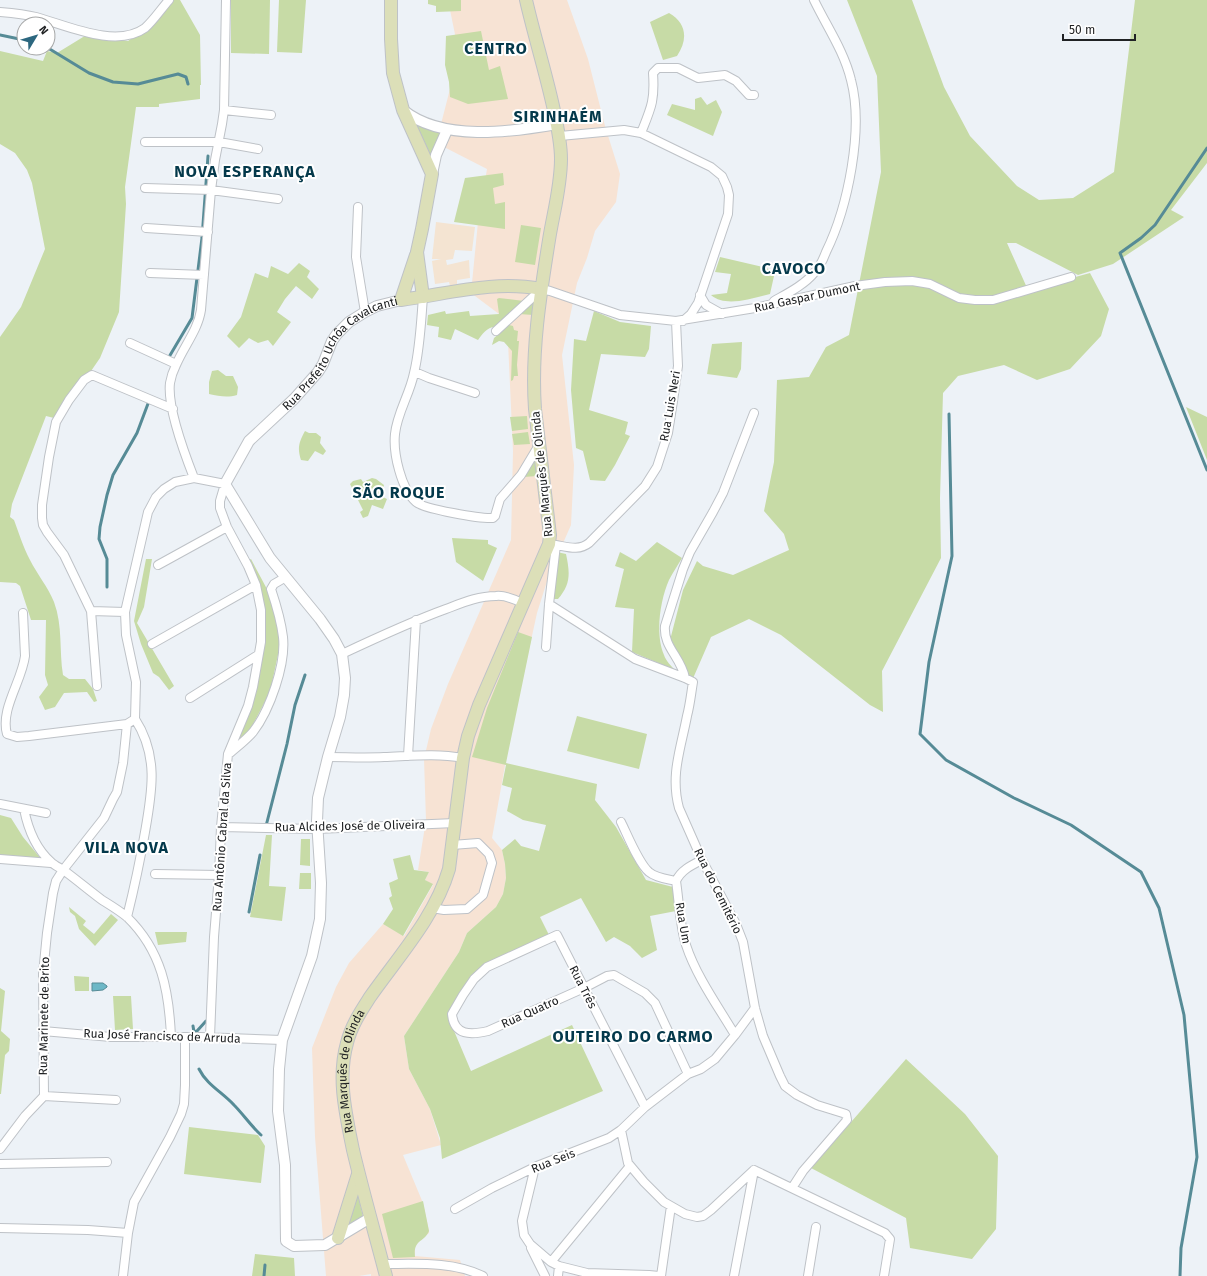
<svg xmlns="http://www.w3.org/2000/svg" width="1207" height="1276" font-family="'Fira Sans',sans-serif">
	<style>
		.commercial { fill: #f7e3d4 }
		.medical { fill: #f4e4d2 }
		.green { fill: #c7dba6 }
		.water { fill: #6db8c7; stroke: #568b96 }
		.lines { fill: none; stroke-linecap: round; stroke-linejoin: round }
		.stream { stroke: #568b96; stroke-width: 3 }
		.minor-casing { stroke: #bec2c7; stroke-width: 10 }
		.tertiary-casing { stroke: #bec2c7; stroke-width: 12 }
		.secondary-casing { stroke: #bec2c7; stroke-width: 14 }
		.minor { stroke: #fff; stroke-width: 8 }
		.tertiary { stroke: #fff; stroke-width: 10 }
		.secondary { stroke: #dcdfb8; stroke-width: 12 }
		.labels { text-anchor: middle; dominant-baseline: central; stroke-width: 4; stroke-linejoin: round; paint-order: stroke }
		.street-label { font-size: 12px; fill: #202224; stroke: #fff }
		.district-label { font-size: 16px; font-weight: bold; letter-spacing: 1px; fill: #04394b; stroke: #fff }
	</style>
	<rect width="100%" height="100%" fill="#edf2f7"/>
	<path class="commercial" d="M448 0H567L588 59 605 126 620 174 616 202 595 231 587 258 577 283 562 355 574 465 571 525 549 575 537 613 511 732 492 838 502 850 505 864 506 878 503 894 496 907 467 933 459 952 404 1036 409 1069 430 1109 441 1145 403 1155 423 1203 429 1231V1233L418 1242 415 1247V1256L460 1260 465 1276H371V1274L359 1276H326L315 1137 312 1048 336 987 349 963 383 924 404 936 433 885 425 880 429 872 418 870 426 820 424 759 431 729 448 684 511 540 513 451 507 320 471 293 478 222 487 169 444 147 441 124 459 54Z"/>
	<path class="medical" d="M436 222 475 227 472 251 455 250 453 259 446 260 447 265 469 260 470 278 457 280V284L450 286 449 282 435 284 432 261 441 259H432Z"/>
	<path class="green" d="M168 0H180L200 35 201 85H200V99L159 104V107H136L125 187 126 204 119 312 100 358 58 419 46 416 12 504 10 517 14 520C19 533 23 547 30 560 37 574 48 587 54 602 63 626 59 651 63 675L69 679H85L93 689 97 701 94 702 87 692 64 693 55 707 45 710 39 697 48 685 45 675 46 620H31L20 586 16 583 0 582V337L21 307 45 249 32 183 27 170 15 153 0 144V51L43 61 47 51 57 53 88 34 128 41 156 21Z
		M231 0H270L269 54 231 53Z
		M279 0H306L302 53 277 52Z
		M428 0H461V11L436 12V6L428 4Z
		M847 0H912L944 87 970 136 1017 186 1039 200 1073 198 1114 172 1135 0H1207V163L1171 210 1184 217 1113 264 1078 275 1016 243H1007L1028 290 1090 273 1109 309 1101 336 1070 369 1037 380 1004 365 958 376 943 393 940 498 941 558 882 671 883 712 870 705 781 635 749 619 711 637 691 683 669 644 683 590 697 561 703 566 733 575 789 550 784 534 764 511 774 462 777 380 809 377 826 347 849 335 881 172 877 76Z
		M669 13C687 23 688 40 677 56L663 60 650 22Z
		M481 31 489 70 500 66 508 99 468 104 450 97 449 82 445 65 446 36Z
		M701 97 707 105 716 100 722 112 713 136 667 115 672 104 695 110V99Z
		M413 124 443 132 430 161Z
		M503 173 504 185 493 188 495 204 505 202V229L454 222 465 178Z
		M521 225 541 228 535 265 515 262Z
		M720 257 767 268 774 276 770 294C752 298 726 308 711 295L727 293 731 274 715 272Z
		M299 263 310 271 307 277 319 289 312 299 296 286 285 299 277 312 291 322 273 346 268 340 258 343 249 338 239 348 227 336 241 317 255 273 268 278 271 266 288 274Z
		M499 298 524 301 496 327C488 326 482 334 478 340L455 329 451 340 438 337 439 327 427 325 428 315 445 311 446 314 469 311 470 316 499 314 497 299Z
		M535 298 533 315 519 314Z
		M594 311 620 322 651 326 649 349 645 357 601 354 589 410 628 422 625 434 630 436 615 465 605 481 590 480 583 451 576 448 571 390 574 339 586 341Z
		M509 325 513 326 514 330 518 331 517 341H519L517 365 518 376H514L513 380 511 381 512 351 504 342 499 341 492 345 494 338Z
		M742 342 741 369 737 378 707 374 712 344Z
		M218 370 226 376H233L238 387 237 395C227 398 219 396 209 394V382L212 371Z
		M1186 407 1207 417V460Z
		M527 416 528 429 512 431 510 417Z
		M305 431 309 433H316L321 437 320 443 326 451 323 455 315 451 308 461 301 460C297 448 299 442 305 431Z
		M528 432 530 444 514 445 512 434Z
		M536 454 538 476 523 477Z
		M372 478 376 479 384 485 381 496 387 499 383 509 372 505 368 516 363 518 360 512 363 510 350 484 353 481 361 479 363 482Z
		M452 538 488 540V544L497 548 483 581 456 562Z
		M657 542 682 558C678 565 673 572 669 580 660 600 655 635 664 655 666 661 671 666 675 670L632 652 634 609 615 607 624 569 615 566 620 552 636 561Z
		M557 552 566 554C570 573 571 584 558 599H554L553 595Z
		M146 559H152L144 607 137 623 174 686 169 690 159 677 153 673 141 644 134 621Z
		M251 559 268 591 276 616 281 641 270 692 250 730 238 740 263 644 249 560Z
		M518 632 532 637 506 763 597 784 595 800 616 827 646 880 673 887 676 911 650 916 657 950 642 958 630 946 614 937 606 942 581 898 540 917 549 935 486 964 449 1019 471 1071 572 1025 603 1091 442 1159 440 1138 430 1109 409 1069 404 1036 459 952 467 933 496 907 503 894 506 878 505 864 502 850 515 839 521 846 539 851 546 825 523 820 507 811 512 788 502 785 506 765 472 757 487 708Z
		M577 716 647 734 639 769 567 751Z
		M0 815 11 818 23 837 42 860 0 856Z
		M266 835H272L269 886 286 887 282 921 250 917Z
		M301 839H310V866L300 865Z
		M410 855 414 870 429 872 425 880 433 884 403 936 383 924 393 909 389 898 392 896 389 883 398 879 393 859Z
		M300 873H311V889H299Z
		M69 907 86 921 83 925 94 934 111 914 118 920 95 946 79 929 75 916 70 912Z
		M155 932H187L186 942 158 945Z
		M74 976 89 977V991H75Z
		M0 988 5 991 1 1031 10 1039 9 1051 5 1055 1 1094H0Z
		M113 996H131L133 1029 115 1030Z
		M906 1059 965 1114 998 1156 996 1229 972 1259 910 1248 906 1218 811 1168Z
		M189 1127 258 1135 265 1146 261 1183 184 1174Z
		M357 1192 363 1217 344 1230Z
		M423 1201 429 1231C424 1243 413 1239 415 1257L393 1258 382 1214Z
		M255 1254 294 1258 295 1276H252Z"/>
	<path class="water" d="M92 983H103L107 986V987L103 990 92 991Z"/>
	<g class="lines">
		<path class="stream" d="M0 35 24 40
			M48 48 89 73 113 82 138 84 178 74 186 77 188 84
			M1207 148 1155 225 1141 238 1120 253 1207 470
			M169 357 192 318 202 238 208 156
			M949 414 952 556 929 662 920 734 946 760 1014 798 1071 825 1141 872 1159 908 1184 1015 1197 1157 1181 1248 1180 1276
			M107 587V559L99 539 100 527 107 495 113 475 137 433 149 401
			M266 826 287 744 295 705 305 675
			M249 912 260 855
			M193 1026 194 1032 197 1031 206 1021
			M199 1069C207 1085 222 1092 234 1105 243 1114 251 1126 261 1135
			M264 1276 265 1265"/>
		<g class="minor-casing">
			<path id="minor" d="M0 12C12 13 24 14 36 17 66 25 116 49 145 28 154 20 161 9 169 0
				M224 110 271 115
				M641 133C651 108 655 101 653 73L658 68H678L698 78 725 75 736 81 749 95H754
				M560 136 624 130 641 133 711 167 722 176 727 187 729 195 728 214 698 303 691 314 683 321
				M145 142H219L258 149
				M145 188 211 190 278 199
				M358 207 356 257 365 312
				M146 228 208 232
				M150 273 204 275
				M541 289 550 291 620 315 676 321 755 308 855 286 885 282 912 281 930 284 959 298 975 300H993L1071 277
				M700 295 706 305 722 314
				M423 297C421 322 420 349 414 373 410 394 397 413 395 434 393 453 401 489 416 502 423 509 482 519 493 518L495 516 500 499 521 475 539 445
				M774 301C788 293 804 285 814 273 820 267 823 260 826 252 848 207 864 129 851 80 844 51 827 27 814 0
				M496 331 534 296 541 293
				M130 343 176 364
				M415 372 429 378 475 393
				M194 478C185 455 167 407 170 383 171 377 173 371 176 365 184 346 198 330 201 310L211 190 215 160 222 124 224 110 226 0
				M158 565 227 527
				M549 604 635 659 685 678 693 682C691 694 690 705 687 716 681 748 670 775 679 808L702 860 736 924 743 942 755 1008 763 1036 780 1076 785 1086 797 1095 817 1105 846 1114 847 1120 803 1171 792 1188
				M91 611 125 612
				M23 613 25 656C22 681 0 709 7 734L17 737 29 736 127 724
				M152 644 256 585
				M546 647 549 604 556 545C568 547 579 551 589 543L645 486 657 467 668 433 673 401 678 366 676 321
				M342 654C376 638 410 622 446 609 462 603 478 596 496 596 505 595 514 599 522 603
				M685 678C681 657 663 647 665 626L683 569 690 552 713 512 723 493 754 413
				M97 686 91 611 64 555 47 532 43 525 42 518V505L49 457 56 422 69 400 84 380 92 375 173 409
				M190 698 258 655
				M135 719 136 682 126 635 125 612 148 512 156 497 164 489 175 482 194 478 225 484 220 501V508L227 527 248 566 256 585 261 610V642L253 687 248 706 228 754 221 827 219 875 214 937 210 1037
				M230 753C238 746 246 740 253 732 270 710 286 664 283 637 281 620 276 604 271 589L274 584 286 577
				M408 756 416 620
				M328 757C346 757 365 758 384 757 411 756 436 753 463 758
				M0 804 46 813
				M24 809C28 829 35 848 51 862 55 866 61 868 66 872 78 881 90 891 102 900 110 905 120 911 127 917 162 951 169 991 171 1037
				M621 822C627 834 639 864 649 872 656 878 667 879 676 881
				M221 827 317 829 455 823
				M0 859 51 863
				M702 860C692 865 681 870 676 881 679 901 680 927 686 945 696 976 719 1008 735 1035
				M155 874 219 875
				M432 908 444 910 467 909 483 895 492 863 489 854 478 843 452 845
				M127 917C134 889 140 861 145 832 152 792 159 756 135 719
				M43 1031 111 1037H200L282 1040
				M44 1096 116 1100
				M645 1107 557 935 487 967 474 979 463 995 452 1014C454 1036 471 1035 488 1031L584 988 607 976 614 975 645 993 655 1003 688 1074
				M621 1130 628 1163 644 1182 664 1202 685 1214 697 1217 703 1216 711 1210 754 1170
				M0 1149 25 1116 44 1096 43 974 47 933 53 893 56 881 63 870 104 818 113 799 117 792 123 763 127 724 135 719
				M0 1164 107 1162
				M535 1167 522 1221 524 1235 530 1244 551 1262 559 1266 587 1273 649 1275 659 1276
				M754 1170 885 1233 890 1239 884 1276
				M455 1209 492 1188 537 1166 609 1138 621 1130 645 1107 688 1074 701 1069 715 1059 735 1035 755 1008
				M0 1228 88 1230 128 1233
				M531 1248 545 1276
				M551 1262 630 1166
				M383 1264C416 1264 452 1261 483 1276
				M123 1276 128 1233 134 1202 170 1137 181 1114 184 1104 185 1085V1037
				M558 1276 559 1266
				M661 1276 671 1206
				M734 1276 754 1170
				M808 1276 816 1227"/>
		</g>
		<g class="tertiary-casing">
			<g id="tertiary">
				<path d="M403 110C442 142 511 132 557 124"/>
				<path d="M432 174 436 155 447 130"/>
				<path id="s1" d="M370 1218 325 1245 294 1246 286 1241 285 1165 278 1111 279 1069 282 1040 312 956 320 919 321 883 317 821 318 798 328 757 340 717 344 695 345 678 342 654 334 639 320 619 270 558 225 484 249 441 294 399 318 372 323 364 332 341 337 334 349 322 365 312 377 306 401 300"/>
			</g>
		</g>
		<g class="secondary-casing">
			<g id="secondary">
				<path d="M391 0V39L393 73 403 110 432 174 422 229 417 252 423 297"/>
				<path d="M416 255 401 300C448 294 494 280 541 289"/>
				<path d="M338 1238 358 1174"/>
				<path id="s2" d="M386 1276C375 1234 363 1192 353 1150 346 1115 337 1078 347 1043 351 1026 361 1011 370 997 398 957 435 917 449 869L463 758 468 736 479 705 549 544 550 535 535 409C531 352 540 296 549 240 553 214 561 187 561 159 561 141 557 124 553 106 545 70 534 35 526 0"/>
			</g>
		</g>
		<use href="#minor" class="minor"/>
		<use href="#tertiary" class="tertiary"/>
		<use href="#secondary" class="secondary"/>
	</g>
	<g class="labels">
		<g class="street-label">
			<text transform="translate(807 297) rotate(-12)">Rua Gaspar Dumont</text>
			<text stroke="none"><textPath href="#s1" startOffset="1076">Rua Prefeito Uchôa Cavalcanti</textPath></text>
			<text transform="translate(670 406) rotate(-80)">Rua Luis Neri</text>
			<text transform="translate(542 474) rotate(-96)">Rua Marquês de Olinda</text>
			<text transform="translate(350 826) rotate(-1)">Rua Alcides José de Oliveira</text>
			<text transform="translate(222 837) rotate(-86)">Rua Antônio Cabral da Silva</text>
			<text transform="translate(718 891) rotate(64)">Rua do Cemitério</text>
			<text transform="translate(683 923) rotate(80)">Rua Um</text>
			<text transform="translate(583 987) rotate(63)">Rua Três</text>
			<text transform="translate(530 1012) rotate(-24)">Rua Quatro</text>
			<text transform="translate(44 1016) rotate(-89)">Rua Marinete de Brito</text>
			<text transform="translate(162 1036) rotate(2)">Rua José Francisco de Arruda</text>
			<text stroke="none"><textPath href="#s2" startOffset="211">Rua Marquês de Olinda</textPath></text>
			<text transform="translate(553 1161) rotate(-22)">Rua Seis</text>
		</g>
		<g class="district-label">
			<text x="496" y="48">CENTRO</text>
			<text x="558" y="116">SIRINHAÉM</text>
			<text x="245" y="171">NOVA ESPERANÇA</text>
			<text x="794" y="268">CAVOCO</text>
			<text x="399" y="492">SÃO ROQUE</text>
			<text x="127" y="847">VILA NOVA</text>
			<text x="633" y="1036">OUTEIRO DO CARMO</text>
		</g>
	</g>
	<g transform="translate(36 36) rotate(52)"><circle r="19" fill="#ffffff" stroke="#a6a7a7"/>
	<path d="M0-3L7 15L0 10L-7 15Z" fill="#2c677f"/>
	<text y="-6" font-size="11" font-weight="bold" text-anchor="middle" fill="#202224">N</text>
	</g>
	<path d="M1063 34v6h72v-6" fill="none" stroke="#202224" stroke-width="2"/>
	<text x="1069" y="34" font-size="12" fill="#202224" stroke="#ffffff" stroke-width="3" paint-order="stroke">50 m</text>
</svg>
